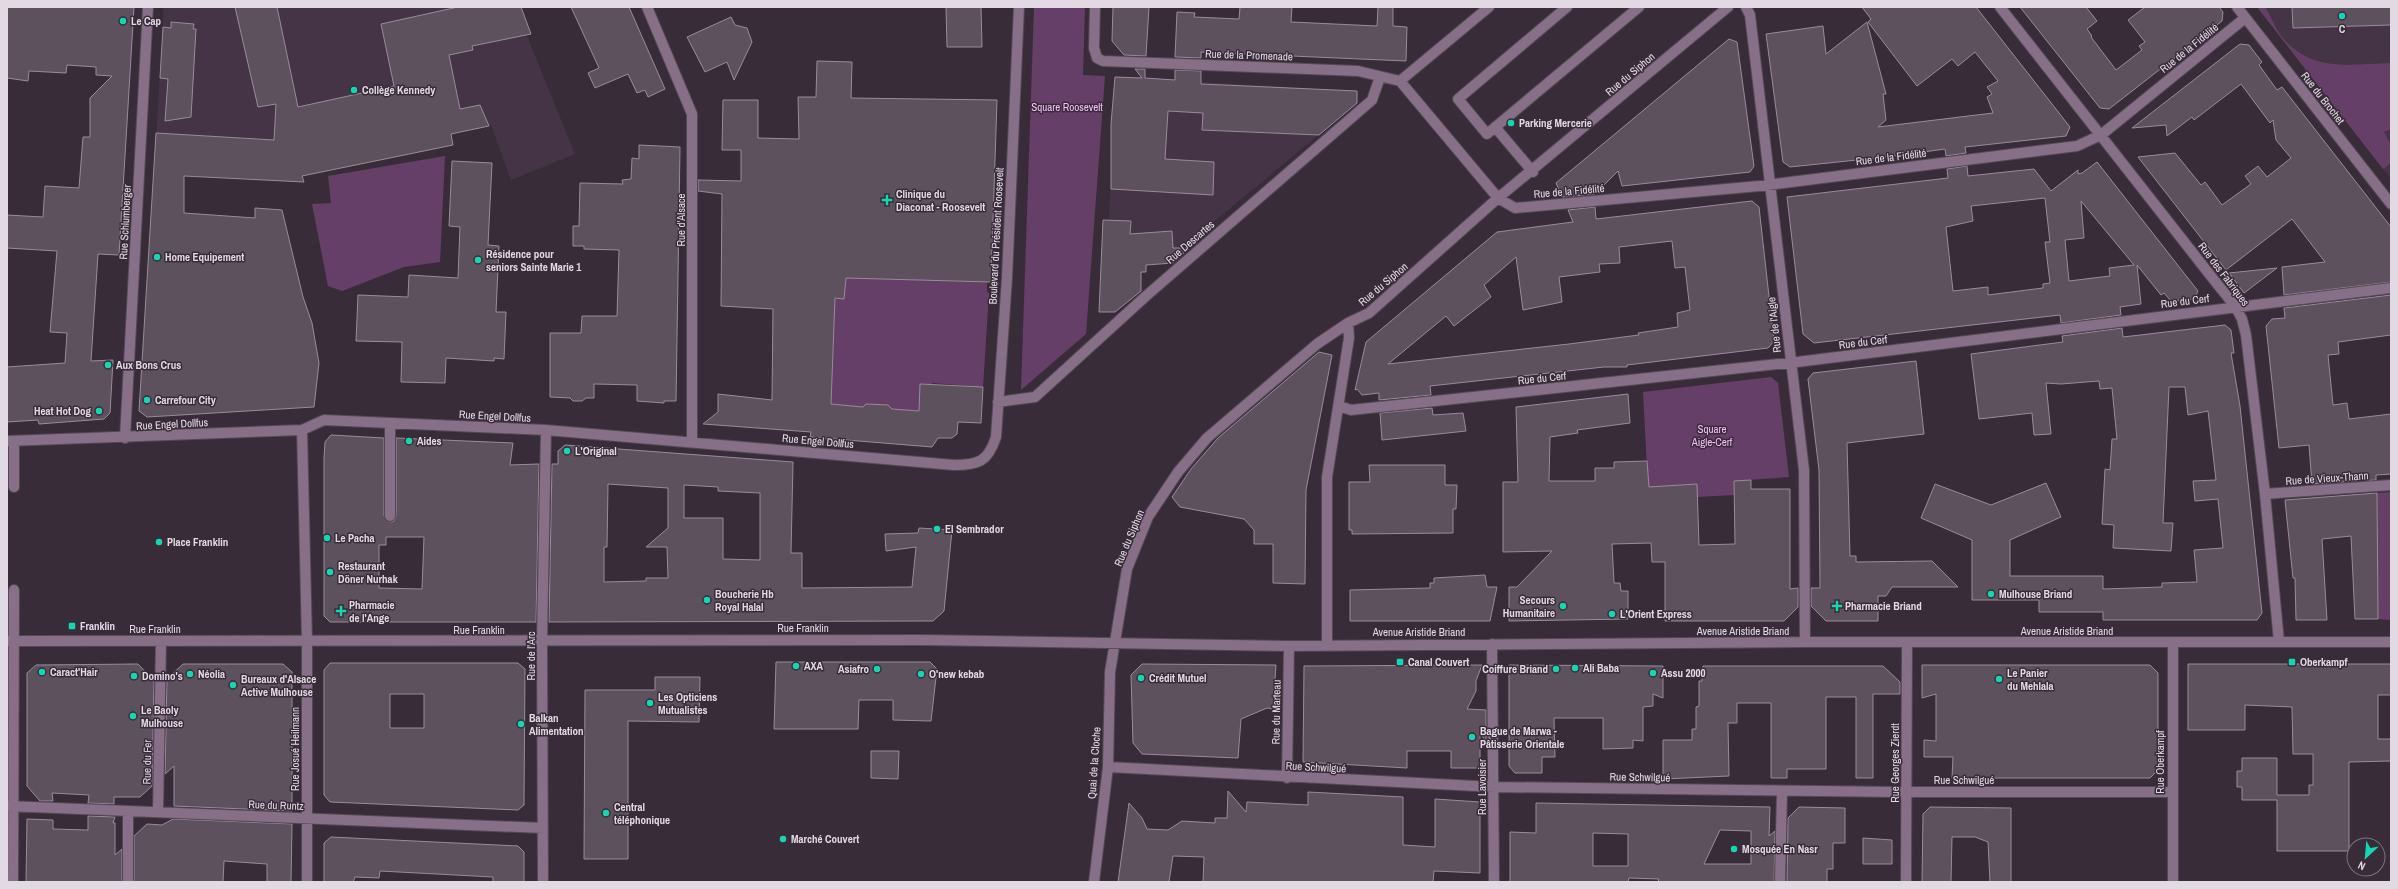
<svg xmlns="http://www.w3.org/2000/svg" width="2398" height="889" font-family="'Archivo Narrow',sans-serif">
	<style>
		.built { fill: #453446 }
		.green { fill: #663f68 }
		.building { fill: #5e515e; stroke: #9a8b9a; fill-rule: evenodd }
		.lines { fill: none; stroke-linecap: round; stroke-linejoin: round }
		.minor-casing { stroke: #544854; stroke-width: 12 }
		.minor { stroke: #876f87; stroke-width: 10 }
		.poi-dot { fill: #17d5b2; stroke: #392c39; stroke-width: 1.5 }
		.labels { text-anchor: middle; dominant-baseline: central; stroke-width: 3; stroke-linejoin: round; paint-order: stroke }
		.poi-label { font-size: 11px; font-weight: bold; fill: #e2dae2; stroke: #392c39; text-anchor: start }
		.street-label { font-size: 11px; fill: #e2dae2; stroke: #392c39 }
		.park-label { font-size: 11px; fill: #fbbffe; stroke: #392c39 }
	</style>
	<rect width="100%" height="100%" fill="#392c39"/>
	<path class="built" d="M164 7H515L575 154 511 180 491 125 300 166 304 182 154 173Z
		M2257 7H2391V179L2383 169Z
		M1115 77 1357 91V103L1182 248 1101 253 1103 220H1109Z"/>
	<path class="green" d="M1034 7H1085L1083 75 1105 76 1086 334 1021 390Z
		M2257 7H2265C2271 16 2275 28 2282 37 2312 73 2349 64 2391 63V129L2384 132 2391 145V163L2383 169Z
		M445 156 440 262 404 267 342 291 328 286 312 204 331 203 328 176Z
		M846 278 987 282V292L989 293 983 387 932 383V385L923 384 920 387 919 397 922 401V411L889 409 888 405 866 404 865 407 831 404 835 301 804 296 844 299Z
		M1771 377 1778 383 1789 477 1734 481V495L1697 497V484L1648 487 1643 392Z
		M2391 492V620L2378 619 2377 493Z"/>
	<path class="building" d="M7 7H134L119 255 98 254 91 361 113 360 110 413 104 419 39 424 38 420 7 422V367L65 363 67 333 50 332 57 251 7 248V215L43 217 45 186 79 188 83 137H90V98L112 76 96 75V67L67 65 66 73 29 71 28 81 7 78Z
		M235 7H277L298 107 394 86 381 24 458 7H521L531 34 472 46 473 50 449 55 460 109 480 105 489 126 451 134 453 145 302 176 304 182 184 176V213L255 218V208L282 210 303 297 312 323 319 363 314 407 147 417 139 411 156 133 274 140 276 104 258 107Z
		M571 7H629L665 89 648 97 645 90 637 93 628 74 595 88 588 73 599 68Z
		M946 7H981L982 47H947Z
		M1113 7H1149L1146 56 1124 55 1112 41Z
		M1240 7H1292L1291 22 1377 26 1378 7H1393V26L1407 27 1406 61 1201 52V58L1175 57 1177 12 1195 13 1194 17 1239 19Z
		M1862 7H1976L2070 127 2066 136 1965 147 1966 153 1946 156 1945 149 1857 161V160L1790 167 1783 162 1766 34 1823 26 1826 54 1867 22 1886 94H1883L1886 120 1878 127 1993 113 1987 97 1992 94 1987 87 1998 81 1975 52 1958 66 1952 59 1917 86 1868 22 1871 19Z
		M2020 7H2086L2097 21 2087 29 2092 36 2091 37 2116 70 2142 50 2139 46 2145 42 2128 20 2145 7H2219L2223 12 2222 21 2109 109 2100 108Z
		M2292 7H2391V25L2293 28Z
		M731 17 735 25 747 28 752 42 734 80 727 62 705 72 687 37Z
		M171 22 194 24 193 29H196L191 117 165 121 168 79 160 78 163 27 171 28Z
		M1729 39 1737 42 1754 166 1750 172 1622 186 1618 171 1595 194 1562 197 1556 183Z
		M2240 44 2249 45 2262 62 2259 65 2277 90 2282 87 2391 227V282L2284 295 2282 267 2325 262 2292 219 2226 270 2138 157 2175 153 2201 185 2205 182 2222 205 2251 184 2245 176 2258 166 2267 177 2291 158 2276 140 2273 120 2270 123 2241 84 2194 120 2192 117 2167 136 2166 125 2132 128Z
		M817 61 852 62 851 98 997 100 991 282 846 278 844 299 835 298 831 404 863 407 866 404 888 405 892 409 919 411 920 384 983 387 981 423 958 422 957 434 952 438H938L932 447 810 437 811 432 703 424 718 412V394L772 400 773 309 721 306 722 194 698 191V180L741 181V150H722L723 100H758V138L799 139 798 97H816Z
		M1135 69H1145V78L1175 80V70L1201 71V84L1357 91V103L1319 135 1202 130 1203 113 1168 111 1165 159 1214 162 1213 195 1111 189V124L1115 77 1142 78Z
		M639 145 680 147 676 401H664V403L637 401V385L594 384V398H586L582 401H573L570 398 550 397V333H581L582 316H617L619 250 584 249V246H573V226H579L580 183 623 184 622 180 631 179 632 158 639 159Z
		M452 161 492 163 488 245 499 246 496 312H506L504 359 494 358V361L446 358 445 383 401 382 402 342 356 341 358 295 408 297 409 275 458 278 460 227 449 226Z
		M2097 162 2198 291 2194 299 2171 301 2164 293 2161 295 2137 265 2141 304 2120 307 2121 315 2061 323 2060 315 1814 343 1803 334 1787 197 1948 178 1947 169 1967 166 1968 176 2034 169 2051 191 2078 170V174L2082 173ZM2045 198 2050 242H2045L2050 283 2043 284V288L1988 295V287L1953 291 1946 227 1973 221 1971 206ZM2081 201 2134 265 2109 268 2110 276 2069 281 2065 240 2084 238Z
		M1752 201 1759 207 1774 341 1768 348 1627 365V367H1604L1430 386 1431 395 1379 400V393L1362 395 1357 389 1355 390 1366 342 1497 232 1573 222 1568 210 1595 207 1596 219ZM1672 241 1675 268 1685 267 1690 310 1677 313 1678 327 1638 333 1639 335 1569 344 1388 364 1446 316 1454 326 1491 297 1484 285 1516 257 1523 310 1562 302 1559 277 1600 272 1599 264 1620 263 1619 247Z
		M1103 220 1131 221 1130 234 1172 231 1173 248H1189L1173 263 1146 265V272H1141V291L1115 312H1099Z
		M2277 268 2244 293 2229 273Z
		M2391 295V335L2338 342 2339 354 2328 355 2333 405 2347 403 2349 419 2391 414V474L2376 475V480L2312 484 2309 445 2279 448 2266 326 2272 319 2285 318 2284 308Z
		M2225 325 2231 330 2234 353H2231L2240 406 2262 613 2257 620H2103V612H2039V600H1972V540L1921 518 1935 484 1991 505 2046 483 2061 517 2010 540V576H2103V589L2162 587V583L2197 582 2194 550 2223 548 2218 499 2195 501 2193 481 2216 480 2208 411 2188 415 2185 387H2169L2163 523H2173L2171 551 2113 548 2114 525 2102 524 2105 469 2110 470 2112 439H2117L2112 388 2100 389 2099 381 2061 384 2046 383 2051 434 2034 435 2032 413 1979 419 1971 354 2063 342 2062 336 2122 328 2123 337Z
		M1319 352 1332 355 1306 490 1305 584 1273 583V544H1254V530L1244 519 1180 507 1172 497 1191 469 1218 438Z
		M1916 361 1924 434 1847 443 1850 556H1856V562L1932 561 1958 587H1892L1886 596H1878V621H1826L1811 606V588H1820L1819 470 1808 379 1813 373Z
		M1628 394 1630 423 1577 430 1578 433 1550 437 1549 481H1595V468H1614V462L1647 461 1649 487 1697 484 1699 545 1735 544 1734 481 1751 480V489H1790V589L1798 588V607L1784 621H1665V562H1652L1651 543 1612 544 1614 583H1620L1621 591H1628V619L1509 621V587H1517L1552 551 1503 552V482H1518L1516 407Z
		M1432 408 1433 415 1463 413 1466 431 1382 440 1380 413Z
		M331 435 384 438V516L390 522 394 521 396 516V438L513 443 510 465 539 464 536 622H330L324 616V458L325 442ZM386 537H424L422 589 379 588V545H386Z
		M565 445 793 462 791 553H802V588L912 587 916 547 886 551 885 534 918 533 919 528 952 530 944 611 933 621 549 622 552 464H558V451ZM608 484 668 488V528L646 547H667L668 578H646V581L604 582V547H607ZM684 485 718 487V491L760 493V560L723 559V518H684Z
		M1369 465H1445V485H1457L1456 509H1453V533L1352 534V530H1349V482H1370Z
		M2377 493 2378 619H2355L2351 536 2322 539 2327 620H2296L2295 578H2293L2285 500Z
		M1485 575 1487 587H1497L1490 621H1350V590L1430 588V583H1434V578Z
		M776 662H930L937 669 931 721 893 720V700H859L858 729H774Z
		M330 663H518L525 669 524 805 518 810 330 802 324 795V670ZM390 694H424V728H390Z
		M138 664 154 681 152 786 140 797H114V804L88 803 89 795 52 793 53 801H40L27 786V673L36 665Z
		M183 664H283L292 672V811L174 806V766L165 774 167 679Z
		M1142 664 1276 665 1273 709 1267 708 1241 719 1238 758 1142 754 1133 743 1131 675Z
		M2188 664H2391V695H2378V739H2391V761L2349 762V851H2277V800H2242V787H2237V771H2242V758H2277V795H2309V785H2313V754H2293L2292 707 2245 705V730H2188Z
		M1482 665 1476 681V691L1467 709 1486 710V741L1480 734V768H1451V751H1407V768L1303 762 1304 666Z
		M1509 665 1663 666V698L1653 694V706L1643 707V741L1633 740V748L1603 749V718H1554L1555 757H1542V773H1515L1509 766Z
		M1922 665H2150L2158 673V770L2150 778H1952L1953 757H1924V740L1936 741V694L1922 698Z
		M1703 666H1883L1900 682V694H1873V778H1856V697H1826V769H1787V778H1771V703H1737V723H1728L1729 776 1663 779V740H1692V729H1696V707L1699 706V681H1702Z
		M655 677H700L699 722 628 721V859H584L585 690H655Z
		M871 751H899L898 779 871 778Z
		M1228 791 1246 812 1247 802 1308 805V792L1403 797V845L1435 847V799L1480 802V873L1434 871 1433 882H1203L1204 857 1173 856 1169 882H1118L1129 803 1142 818 1147 829 1168 830 1182 821 1215 823V818H1227Z
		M1536 803 1770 807 1769 836 1775 831 1774 882H1658L1659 879 1629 878 1628 882H1510V832L1536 833ZM1720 830 1751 831V864H1704ZM1593 833 1628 834V866H1593Z
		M1799 807 1845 808V843H1833V869H1827V882H1787L1788 818Z
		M1930 807 2011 808V882H1990L1988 842 1975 837H1952L1951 882H1922L1923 814Z
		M88 816 115 817 113 823H115V855L122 849V882H26L27 819 53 820V829L88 830Z
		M173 819 292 824 291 882H267V864L224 861 223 882H134V836L147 824 162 825Z
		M331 837 518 846 524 852V882H493V877L380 871 379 878 355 877 353 882H324V843Z
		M1863 838 1892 840V864H1863Z"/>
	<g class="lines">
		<g class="minor-casing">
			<path id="minor" d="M647 7 692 114V441
				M1095 7 1094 48 1097 58 1103 61 1358 71 1400 81
				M1567 7 1458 99 1487 134 1639 7
				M1746 7 1750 15 1804 470 1805 642
				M2000 7 2214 280 2235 306 2242 319 2246 335 2265 494 2279 642
				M2237 7 2391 204
				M1400 81 1498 198 1515 208 1759 186 2077 146 2101 135 2245 18
				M1400 81 1489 7
				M1495 127 1533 172
				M998 402 1035 397 1146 296 1372 100 1380 77
				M1339 406 1351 410 1797 362 2391 288
				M302 430 307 641V882
				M125 438 148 7
				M7 441 302 430 324 420 546 430 954 465C978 465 988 462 996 437L1007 278 1019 7
				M14 441V487
				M2265 494 2391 485
				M390 516V423
				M7 641 924 640 1289 646 1805 642H2391
				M2173 642V882
				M1492 644 1494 882
				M1327 645V477L1349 338 1348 323
				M1108 767 1495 787 1898 792H2172
				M1287 778 1289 646
				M7 806 543 828
				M158 812 161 641
				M13 882 14 590
				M128 882V812
				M543 882 542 641 546 430
				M1094 882 1108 767 1110 672 1127 569 1148 517 1178 472 1207 438 1317 344 1348 323 1369 313 1498 198 1728 7
				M1780 882 1782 791
				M1906 882 1907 644"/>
		</g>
		<use href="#minor" class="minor"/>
	</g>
	<g class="poi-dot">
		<circle cx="2342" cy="16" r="4"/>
		<circle cx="123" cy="21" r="4"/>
		<circle cx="354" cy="90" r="4"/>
		<circle cx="1511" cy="123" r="4"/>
		<path d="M885 194h4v4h4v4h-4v4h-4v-4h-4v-4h4z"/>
		<circle cx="157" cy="257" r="4"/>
		<circle cx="478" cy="260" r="4"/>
		<circle cx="108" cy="365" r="4"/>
		<circle cx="147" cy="400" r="4"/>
		<circle cx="99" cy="411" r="4"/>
		<circle cx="409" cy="441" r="4"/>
		<circle cx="567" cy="451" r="4"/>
		<circle cx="937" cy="529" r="4"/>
		<circle cx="327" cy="538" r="4"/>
		<circle cx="159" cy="542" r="4"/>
		<circle cx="330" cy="572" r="4"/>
		<circle cx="1991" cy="594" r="4"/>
		<circle cx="707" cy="600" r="4"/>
		<circle cx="1563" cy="606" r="4"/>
		<path d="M1835 600h4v4h4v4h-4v4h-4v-4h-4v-4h4z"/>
		<path d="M339 605h4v4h4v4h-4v4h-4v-4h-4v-4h4z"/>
		<circle cx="1612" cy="614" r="4"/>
		<rect x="68" y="622" width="8" height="8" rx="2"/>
		<rect x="1396" y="658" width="8" height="8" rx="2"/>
		<rect x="2288" y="658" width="8" height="8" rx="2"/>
		<circle cx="796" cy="666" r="4"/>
		<circle cx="1575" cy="668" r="4"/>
		<circle cx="877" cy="669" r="4"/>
		<circle cx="1556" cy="669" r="4"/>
		<circle cx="42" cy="672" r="4"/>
		<circle cx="1653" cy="673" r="4"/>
		<circle cx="190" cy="674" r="4"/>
		<circle cx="921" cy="674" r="4"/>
		<circle cx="134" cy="676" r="4"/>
		<circle cx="1141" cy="678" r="4"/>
		<circle cx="1999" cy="679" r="4"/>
		<circle cx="233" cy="685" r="4"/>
		<circle cx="650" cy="703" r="4"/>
		<circle cx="133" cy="716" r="4"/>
		<circle cx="521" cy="724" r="4"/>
		<circle cx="1472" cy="737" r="4"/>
		<circle cx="606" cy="813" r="4"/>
		<circle cx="783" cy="839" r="4"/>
		<circle cx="1734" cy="849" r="4"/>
	</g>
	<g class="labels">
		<g class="poi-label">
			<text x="131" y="21">Le Cap</text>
			<text x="2342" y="29" text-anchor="middle">C</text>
			<text x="362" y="90">Collège Kennedy</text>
			<text x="1519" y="123">Parking Mercerie</text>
			<text x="896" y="194">Clinique du<tspan x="896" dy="13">Diaconat - Roosevelt</tspan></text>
			<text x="486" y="254">Résidence pour<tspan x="486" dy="13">seniors Sainte Marie 1</tspan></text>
			<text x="165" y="257">Home Equipement</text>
			<text x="116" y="365">Aux Bons Crus</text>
			<text x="155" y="400">Carrefour City</text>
			<text x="91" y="411" text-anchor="end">Heat Hot Dog</text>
			<text x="417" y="441">Aides</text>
			<text x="575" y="451">L'Original</text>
			<text x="945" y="529">El Sembrador</text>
			<text x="335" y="538">Le Pacha</text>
			<text x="167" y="542">Place Franklin</text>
			<text x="338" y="566">Restaurant<tspan x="338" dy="13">Döner Nurhak</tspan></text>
			<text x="715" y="594">Boucherie Hb<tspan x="715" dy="13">Royal Halal</tspan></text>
			<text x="1999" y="594">Mulhouse Briand</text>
			<text x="1555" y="600" text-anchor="end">Secours<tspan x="1555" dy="13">Humanitaire</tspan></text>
			<text x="349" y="605">Pharmacie<tspan x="349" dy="13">de l'Ange</tspan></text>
			<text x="1845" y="606">Pharmacie Briand</text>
			<text x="1620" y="614">L'Orient Express</text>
			<text x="80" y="626">Franklin</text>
			<text x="1408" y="662">Canal Couvert</text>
			<text x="2300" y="662">Oberkampf</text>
			<text x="804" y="666">AXA</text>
			<text x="1583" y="668">Ali Baba</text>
			<text x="869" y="669" text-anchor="end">Asiafro</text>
			<text x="1548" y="669" text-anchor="end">Coiffure Briand</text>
			<text x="50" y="672">Caract'Hair</text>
			<text x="1661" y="673">Assu 2000</text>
			<text x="2007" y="673">Le Panier<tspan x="2007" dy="13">du Mehlala</tspan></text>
			<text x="198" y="674">Néolia</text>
			<text x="929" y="674">O'new kebab</text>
			<text x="142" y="676">Domino's</text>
			<text x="1149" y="678">Crédit Mutuel</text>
			<text x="241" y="679">Bureaux d'Alsace<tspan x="241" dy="13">Active Mulhouse</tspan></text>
			<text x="658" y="697">Les Opticiens<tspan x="658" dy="13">Mutualistes</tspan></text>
			<text x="141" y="710">Le Baoly<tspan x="141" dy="13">Mulhouse</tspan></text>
			<text x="529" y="718">Balkan<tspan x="529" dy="13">Alimentation</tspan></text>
			<text x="1480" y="731">Bague de Marwa -<tspan x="1480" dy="13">Pâtisserie Orientale</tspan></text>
			<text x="614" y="807">Central<tspan x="614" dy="13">téléphonique</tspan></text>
			<text x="791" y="839">Marché Couvert</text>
			<text x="1742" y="849">Mosquée En Nasr</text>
		</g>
		<g class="street-label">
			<text transform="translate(2189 48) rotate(-39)">Rue de la Fidélité</text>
			<text transform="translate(1249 55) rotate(2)">Rue de la Promenade</text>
			<text transform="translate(1630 74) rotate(-40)">Rue du Siphon</text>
			<text transform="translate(2323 98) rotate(52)">Rue du Brochet</text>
			<text transform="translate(1891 157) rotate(-7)">Rue de la Fidélité</text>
			<text transform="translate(1569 191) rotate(-5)">Rue de la Fidélité</text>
			<text transform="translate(681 220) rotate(-90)">Rue d'Alsace</text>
			<text transform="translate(125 222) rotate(-87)">Rue Schlumberger</text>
			<text transform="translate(996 236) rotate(-87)">Boulevard du Président Roosevelt</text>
			<text transform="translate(1190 242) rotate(-41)">Rue Descartes</text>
			<text transform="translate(2224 274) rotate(53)">Rue des Fabriques</text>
			<text transform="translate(1383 284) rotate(-40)">Rue du Siphon</text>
			<text transform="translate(2185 301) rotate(-7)">Rue du Cerf</text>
			<text transform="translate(1774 325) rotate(-96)">Rue de l'Aigle</text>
			<text transform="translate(1863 342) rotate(-7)">Rue du Cerf</text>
			<text transform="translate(1542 378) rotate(-6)">Rue du Cerf</text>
			<text transform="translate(495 416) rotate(3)">Rue Engel Dollfus</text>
			<text transform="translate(172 424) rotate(-3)">Rue Engel Dollfus</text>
			<text transform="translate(818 441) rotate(5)">Rue Engel Dollfus</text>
			<text transform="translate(2327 478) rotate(-4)">Rue de Vieux-Thann</text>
			<text transform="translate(1129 538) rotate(-67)">Rue du Siphon</text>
			<text x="803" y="628">Rue Franklin</text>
			<text x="155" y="629">Rue Franklin</text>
			<text x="479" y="630">Rue Franklin</text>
			<text x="1743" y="631">Avenue Aristide Briand</text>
			<text x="2067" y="631">Avenue Aristide Briand</text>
			<text x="1419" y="632">Avenue Aristide Briand</text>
			<text transform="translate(531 656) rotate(-90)">Rue de l'Arc</text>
			<text transform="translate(1276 712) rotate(-89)">Rue du Marteau</text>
			<text transform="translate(295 749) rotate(-90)">Rue Josué Heilmann</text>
			<text transform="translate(147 762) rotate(-89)">Rue du Fer</text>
			<text transform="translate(2160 762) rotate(-90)">Rue Oberkampf</text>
			<text transform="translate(1094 763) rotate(-86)">Quai de la Cloche</text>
			<text transform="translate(1895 763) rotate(-90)">Rue Georges Zierdt</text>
			<text transform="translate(1316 767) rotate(3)">Rue Schwilgué</text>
			<text transform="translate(1640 777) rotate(1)">Rue Schwilgué</text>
			<text x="1964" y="780">Rue Schwilgué</text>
			<text transform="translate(1482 787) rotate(-90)">Rue Lavoisier</text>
			<text transform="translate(276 805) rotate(2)">Rue du Runtz</text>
		</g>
		<g class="park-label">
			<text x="1067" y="107">Square Roosevelt</text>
			<text x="1712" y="429">Square<tspan x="1712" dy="13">Aigle-Cerf</tspan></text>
		</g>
	</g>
	<rect width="2398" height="889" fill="none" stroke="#e2dae2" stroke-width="16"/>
	<g transform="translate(2366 857) rotate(206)"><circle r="19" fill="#392c39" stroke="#7d727d"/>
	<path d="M0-3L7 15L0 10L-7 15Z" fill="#17d5b2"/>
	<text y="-6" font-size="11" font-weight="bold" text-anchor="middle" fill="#e2dae2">N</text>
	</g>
</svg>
